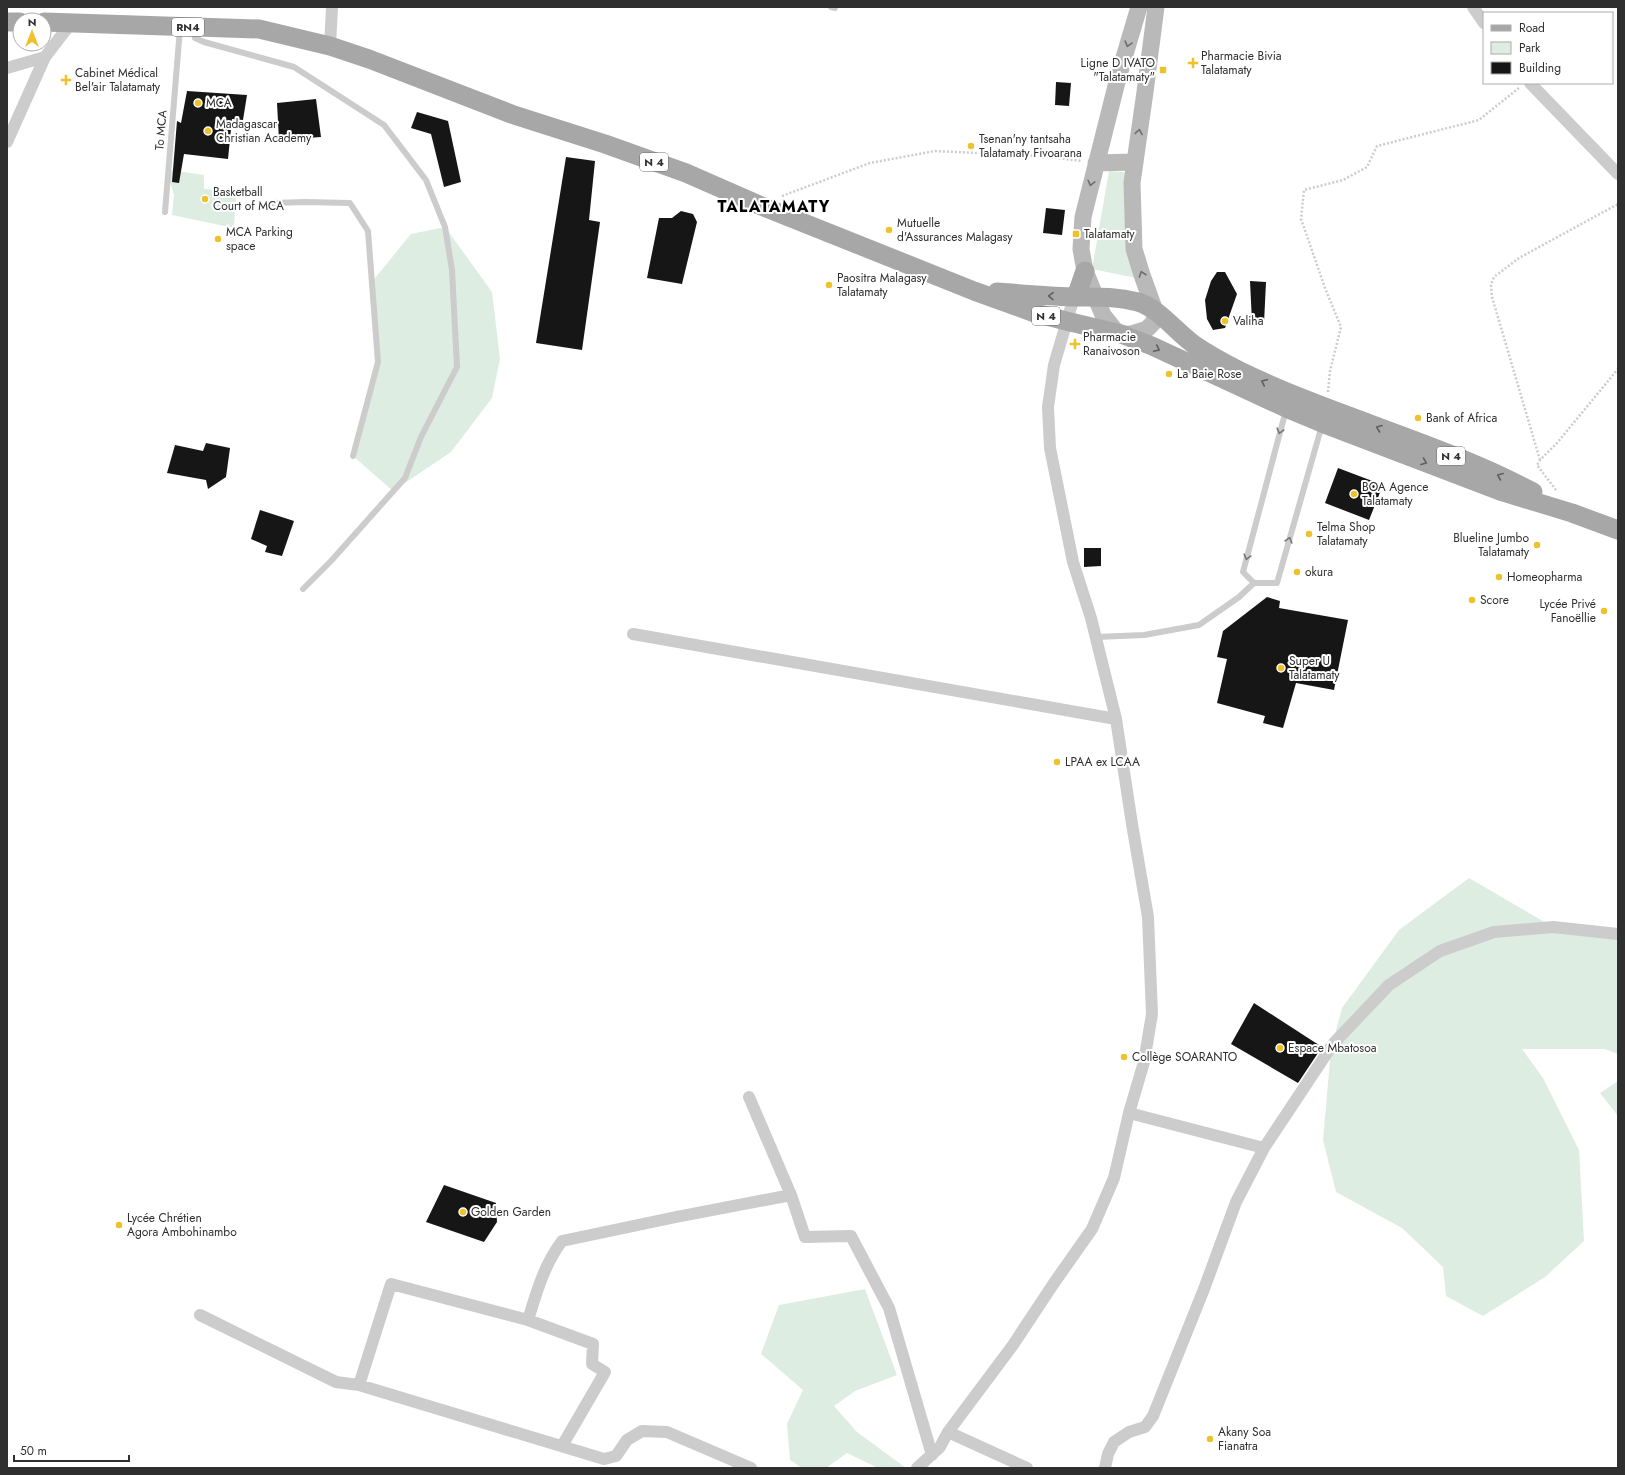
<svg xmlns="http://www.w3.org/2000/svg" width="1625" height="1475" font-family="Jost,sans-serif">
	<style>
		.green { fill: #ddede2 }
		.building { fill: #161616 }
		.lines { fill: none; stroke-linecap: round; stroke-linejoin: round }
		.path { stroke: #ccc; stroke-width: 2.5; stroke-dasharray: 2 2; stroke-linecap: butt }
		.lane { stroke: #ccc; stroke-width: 6 }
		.street { stroke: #ccc; stroke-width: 12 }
		.secondary { stroke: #b9b9b9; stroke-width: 17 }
		.primary { stroke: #a7a7a7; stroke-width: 19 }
		.oneway { stroke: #6d6d6d }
		.oneway2 { stroke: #5f5f5f }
		.oneway3 { stroke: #767676 }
		.poi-dot { fill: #eec22a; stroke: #fff; stroke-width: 1.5 }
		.labels { text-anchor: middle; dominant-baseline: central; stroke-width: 4; stroke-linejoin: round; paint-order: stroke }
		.shield { fill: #fff; stroke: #6d6d6d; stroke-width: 1 }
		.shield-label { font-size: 11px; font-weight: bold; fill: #2f2f2f }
		.poi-label { font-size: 12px; fill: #2f2f2f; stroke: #fff; text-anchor: start }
		.street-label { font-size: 12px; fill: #2f2f2f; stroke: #fff }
		.district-label { font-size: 16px; font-weight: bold; letter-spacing: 1px; fill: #000; stroke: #fff }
	</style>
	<rect width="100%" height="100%" fill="#fff"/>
	<path class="green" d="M170 170 204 175V189L236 191 234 228 172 215 174 195 170 182Z
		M1109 171 1133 173 1136 278 1092 269Z
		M445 227 492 292 500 359 492 398 451 452 393 491 353 456 378 362 371 283 411 234Z
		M1469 878 1553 927 1618 934V1054L1605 1049H1522L1543 1078 1579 1150 1584 1241 1545 1277 1483 1316 1446 1296 1443 1267 1402 1228 1336 1192 1323 1140 1331 1049 1342 1008 1399 930Z
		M1618 1081V1116L1600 1093Z
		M865 1289 897 1375 855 1391 834 1406 857 1432 906 1468H878L847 1453 826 1468H802L790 1460 787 1424 803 1390 761 1354 779 1305Z"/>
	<path class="building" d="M1056 82 1071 83 1069 106 1055 105Z
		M187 91 247 95 243 120 232 119 228 159 184 154 179 183 172 182 177 121 181 123Z
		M316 99 321 137 279 140 277 103Z
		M417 112 448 121 461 182 444 187 431 134 411 128Z
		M566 157 595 161 589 220 600 222 582 350 536 343Z
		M1046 208 1065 210 1062 235 1043 233Z
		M681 211 693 214 697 222 682 284 647 278 659 218H672Z
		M1217 272H1225L1237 294 1225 328 1213 330 1207 319 1205 300 1211 281Z
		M1250 281 1266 282 1264 323 1252 322Z
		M206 443 230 448 226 477 208 489 206 480 167 473 175 445 203 451Z
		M1338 468 1383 485 1369 520 1325 503Z
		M260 510 294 521 282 556 265 552 267 546 251 539Z
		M1084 548H1101V566L1084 567Z
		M1267 597 1280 601 1279 608 1348 620 1334 690 1296 683 1283 728 1263 723 1265 716 1217 703 1227 659 1217 657 1223 631Z
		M1254 1003 1322 1047 1298 1083 1231 1044Z
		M444 1185 496 1203 497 1222 484 1242 426 1222Z"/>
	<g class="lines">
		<path class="path" d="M782 196 870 163 935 151 1039 156 1082 161
			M1328 392 1330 371 1341 327 1325 288 1301 219 1304 190 1343 180 1367 167 1377 146 1479 120 1519 88
			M1540 460 1492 297 1491 285 1494 277 1519 258 1618 204
			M1556 490 1537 465 1540 460 1557 443 1618 369"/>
		<path class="lane" d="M831 7 835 8
			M193 29 195 38 204 42 294 67 384 125 426 180 445 227 452 270 457 367 421 437 405 478 331 561 303 589
			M272 203 305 202 350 203 368 231 378 362 353 456
			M165 212 180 28
			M1254 583 1243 572 1286 410
			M1096 637 1144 635 1199 625 1239 597 1254 583H1277L1322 425"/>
		<path class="street" d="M1473 7 1484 23
			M330 46 332 7
			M7 68 45 57 71 23
			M1530 83 1618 174
			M7 142 45 57
			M633 634 1116 719
			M749 1097 791 1195 805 1237 851 1236 889 1308 932 1455
			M1129 1113 1264 1148 1333 1044 1389 985 1440 951 1494 932 1553 927 1618 934
			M200 1315 336 1382 359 1385 604 1459 616 1456 627 1440 642 1431 667 1432 751 1468
			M528 1320C537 1291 544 1265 562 1241L676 1217 791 1195
			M359 1385 391 1284 528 1320 593 1344 592 1364 605 1372 562 1446
			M948 1432 1027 1468
			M917 1468 940 1447 948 1432 1013 1345 1054 1283 1092 1229 1114 1178 1129 1113 1144 1062 1152 1014 1148 917 1132 824 1116 719 1091 618 1073 562 1050 448 1048 407 1054 365 1074 297
			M1105 1468 1108 1454 1114 1442 1129 1432 1145 1427 1153 1416 1204 1289 1236 1202 1264 1148"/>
		<path class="secondary" d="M1139 7 1118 78 1083 217 1081 249 1085 271 1103 315 1115 330 1121 334H1131L1147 329 1153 323 1155 318V311L1142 275 1134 249 1132 183 1145 92 1156 7
			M1096 163 1134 162"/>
		<path class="primary" d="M7 22H20
			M44 22 259 29 330 46 369 59 514 115 605 144 686 173 759 205 974 291 1032 312 1066 321 1121 334 1152 346 1286 408 1322 423 1503 492 1572 513 1618 530
			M997 292C1022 294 1047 296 1072 297 1096 297 1115 296 1138 302 1159 308 1178 334 1196 346 1209 355 1226 364 1240 371 1335 417 1441 443 1533 492
			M1074 297 1078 291 1085 271"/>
	</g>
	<defs><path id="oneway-chevron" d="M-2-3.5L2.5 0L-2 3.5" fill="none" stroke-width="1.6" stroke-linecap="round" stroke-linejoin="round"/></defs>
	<g class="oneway">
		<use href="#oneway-chevron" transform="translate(1128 44) rotate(106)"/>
		<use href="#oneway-chevron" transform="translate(1139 132) rotate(-81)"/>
		<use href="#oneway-chevron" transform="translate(1091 183) rotate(104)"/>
		<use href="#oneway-chevron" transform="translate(1142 274) rotate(-109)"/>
	</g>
	<g class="oneway2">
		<use href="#oneway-chevron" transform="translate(1051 296) rotate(-178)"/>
		<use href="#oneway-chevron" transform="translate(1157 349) rotate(25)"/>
		<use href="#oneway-chevron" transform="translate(1264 382) rotate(-155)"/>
		<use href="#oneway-chevron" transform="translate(1379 428) rotate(-159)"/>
		<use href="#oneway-chevron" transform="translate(1424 462) rotate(21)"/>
		<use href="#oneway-chevron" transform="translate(1500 476) rotate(-157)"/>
	</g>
	<g class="oneway3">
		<use href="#oneway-chevron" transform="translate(1280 431) rotate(105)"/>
		<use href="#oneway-chevron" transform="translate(1289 540) rotate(-74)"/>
		<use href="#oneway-chevron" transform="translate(1247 557) rotate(105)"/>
	</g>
	<g class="poi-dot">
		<path d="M1191 57h4v4h4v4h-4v4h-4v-4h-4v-4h4z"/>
		<rect x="1159" y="66" width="8" height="8" rx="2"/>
		<path d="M64 74h4v4h4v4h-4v4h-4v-4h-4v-4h4z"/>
		<circle cx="198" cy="103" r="4"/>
		<circle cx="208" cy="131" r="4"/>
		<circle cx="971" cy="146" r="4"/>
		<circle cx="205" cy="199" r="4"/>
		<circle cx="889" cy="230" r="4"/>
		<rect x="1072" y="230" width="8" height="8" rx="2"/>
		<circle cx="218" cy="239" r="4"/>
		<circle cx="829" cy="285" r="4"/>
		<circle cx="1225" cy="321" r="4"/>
		<path d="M1073 338h4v4h4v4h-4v4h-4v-4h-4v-4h4z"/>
		<circle cx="1169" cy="374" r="4"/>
		<circle cx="1418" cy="418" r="4"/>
		<circle cx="1354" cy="494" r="4"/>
		<circle cx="1309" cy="534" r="4"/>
		<circle cx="1537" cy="545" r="4"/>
		<circle cx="1297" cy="572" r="4"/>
		<circle cx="1499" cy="577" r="4"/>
		<circle cx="1472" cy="600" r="4"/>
		<circle cx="1604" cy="611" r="4"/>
		<circle cx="1281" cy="668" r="4"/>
		<circle cx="1057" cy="762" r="4"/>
		<circle cx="1280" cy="1048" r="4"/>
		<circle cx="1124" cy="1057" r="4"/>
		<circle cx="463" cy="1212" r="4"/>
		<circle cx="119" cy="1225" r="4"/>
		<circle cx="1210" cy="1439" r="4"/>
	</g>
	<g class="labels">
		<g class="shield">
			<rect x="172" y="18" width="32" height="18" rx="3"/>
			<rect x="640" y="153" width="28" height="18" rx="3"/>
			<rect x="1032" y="307" width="28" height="18" rx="3"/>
			<rect x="1437" y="447" width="28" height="18" rx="3"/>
		</g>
		<g class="shield-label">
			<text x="188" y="27">RN4</text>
			<text x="654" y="162">N 4</text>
			<text x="1046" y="316">N 4</text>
			<text x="1451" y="456">N 4</text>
		</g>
		<g class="poi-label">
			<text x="1201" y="56">Pharmacie Bivia<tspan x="1201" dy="14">Talatamaty</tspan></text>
			<text x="1155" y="63" text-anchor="end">Ligne D IVATO<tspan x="1155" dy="14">"Talatamaty"</tspan></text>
			<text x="75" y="73">Cabinet Médical<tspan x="75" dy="14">Bel'air Talatamaty</tspan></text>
			<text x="206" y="103">MCA</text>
			<text x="216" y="124">Madagascar<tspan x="216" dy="14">Christian Academy</tspan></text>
			<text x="979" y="139">Tsenan'ny tantsaha<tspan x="979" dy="14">Talatamaty Fivoarana</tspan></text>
			<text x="213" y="192">Basketball<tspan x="213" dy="14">Court of MCA</tspan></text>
			<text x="897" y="223">Mutuelle<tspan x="897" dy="14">d'Assurances Malagasy</tspan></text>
			<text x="226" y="232">MCA Parking<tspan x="226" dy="14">space</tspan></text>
			<text x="1084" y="234">Talatamaty</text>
			<text x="837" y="278">Paositra Malagasy<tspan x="837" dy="14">Talatamaty</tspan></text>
			<text x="1233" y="321">Valiha</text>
			<text x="1083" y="337">Pharmacie<tspan x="1083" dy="14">Ranaivoson</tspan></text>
			<text x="1177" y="374">La Baie Rose</text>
			<text x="1426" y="418">Bank of Africa</text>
			<text x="1362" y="487">BOA Agence<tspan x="1362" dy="14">Talatamaty</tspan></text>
			<text x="1317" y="527">Telma Shop<tspan x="1317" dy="14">Talatamaty</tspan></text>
			<text x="1529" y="538" text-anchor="end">Blueline Jumbo<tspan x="1529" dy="14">Talatamaty</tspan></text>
			<text x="1305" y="572">okura</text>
			<text x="1507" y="577">Homeopharma</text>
			<text x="1480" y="600">Score</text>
			<text x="1596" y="604" text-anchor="end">Lycée Privé<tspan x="1596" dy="14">Fanoëllie</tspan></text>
			<text x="1289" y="661">Super U<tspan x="1289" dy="14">Talatamaty</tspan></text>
			<text x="1065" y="762">LPAA ex LCAA</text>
			<text x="1288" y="1048">Espace Mbatosoa</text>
			<text x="1132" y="1057">Collège SOARANTO</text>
			<text x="471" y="1212">Golden Garden</text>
			<text x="127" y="1218">Lycée Chrétien<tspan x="127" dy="14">Agora Ambohinambo</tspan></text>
			<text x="1218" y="1432">Akany Soa<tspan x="1218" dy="14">Fianatra</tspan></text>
		</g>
		<g class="street-label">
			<text transform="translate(161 130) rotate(-85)">To MCA</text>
		</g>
		<g class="district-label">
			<text x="774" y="206">TALATAMATY</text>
		</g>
	</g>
	<rect width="1625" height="1475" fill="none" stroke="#2f2f2f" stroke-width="16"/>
	<rect x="1483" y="12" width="130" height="72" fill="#ffffff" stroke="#acacac"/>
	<rect x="1491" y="25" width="20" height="6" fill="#a7a7a7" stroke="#acacac"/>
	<text x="1519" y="32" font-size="12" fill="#2f2f2f">Road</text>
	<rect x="1491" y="42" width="20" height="12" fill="#ddede2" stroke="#acacac"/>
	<text x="1519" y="52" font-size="12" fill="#2f2f2f">Park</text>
	<rect x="1491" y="62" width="20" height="12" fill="#161616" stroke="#acacac"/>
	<text x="1519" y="72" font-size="12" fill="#2f2f2f">Building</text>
	<g transform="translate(32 32)"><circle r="19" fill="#ffffff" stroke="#acacac"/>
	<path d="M0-3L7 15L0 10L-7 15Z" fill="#eec22a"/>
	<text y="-6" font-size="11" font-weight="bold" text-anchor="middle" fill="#2f2f2f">N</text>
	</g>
	<path d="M14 1455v6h115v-6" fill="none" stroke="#2f2f2f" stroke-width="2"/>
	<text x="20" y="1455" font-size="12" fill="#2f2f2f" stroke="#ffffff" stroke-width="3" paint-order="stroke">50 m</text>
</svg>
